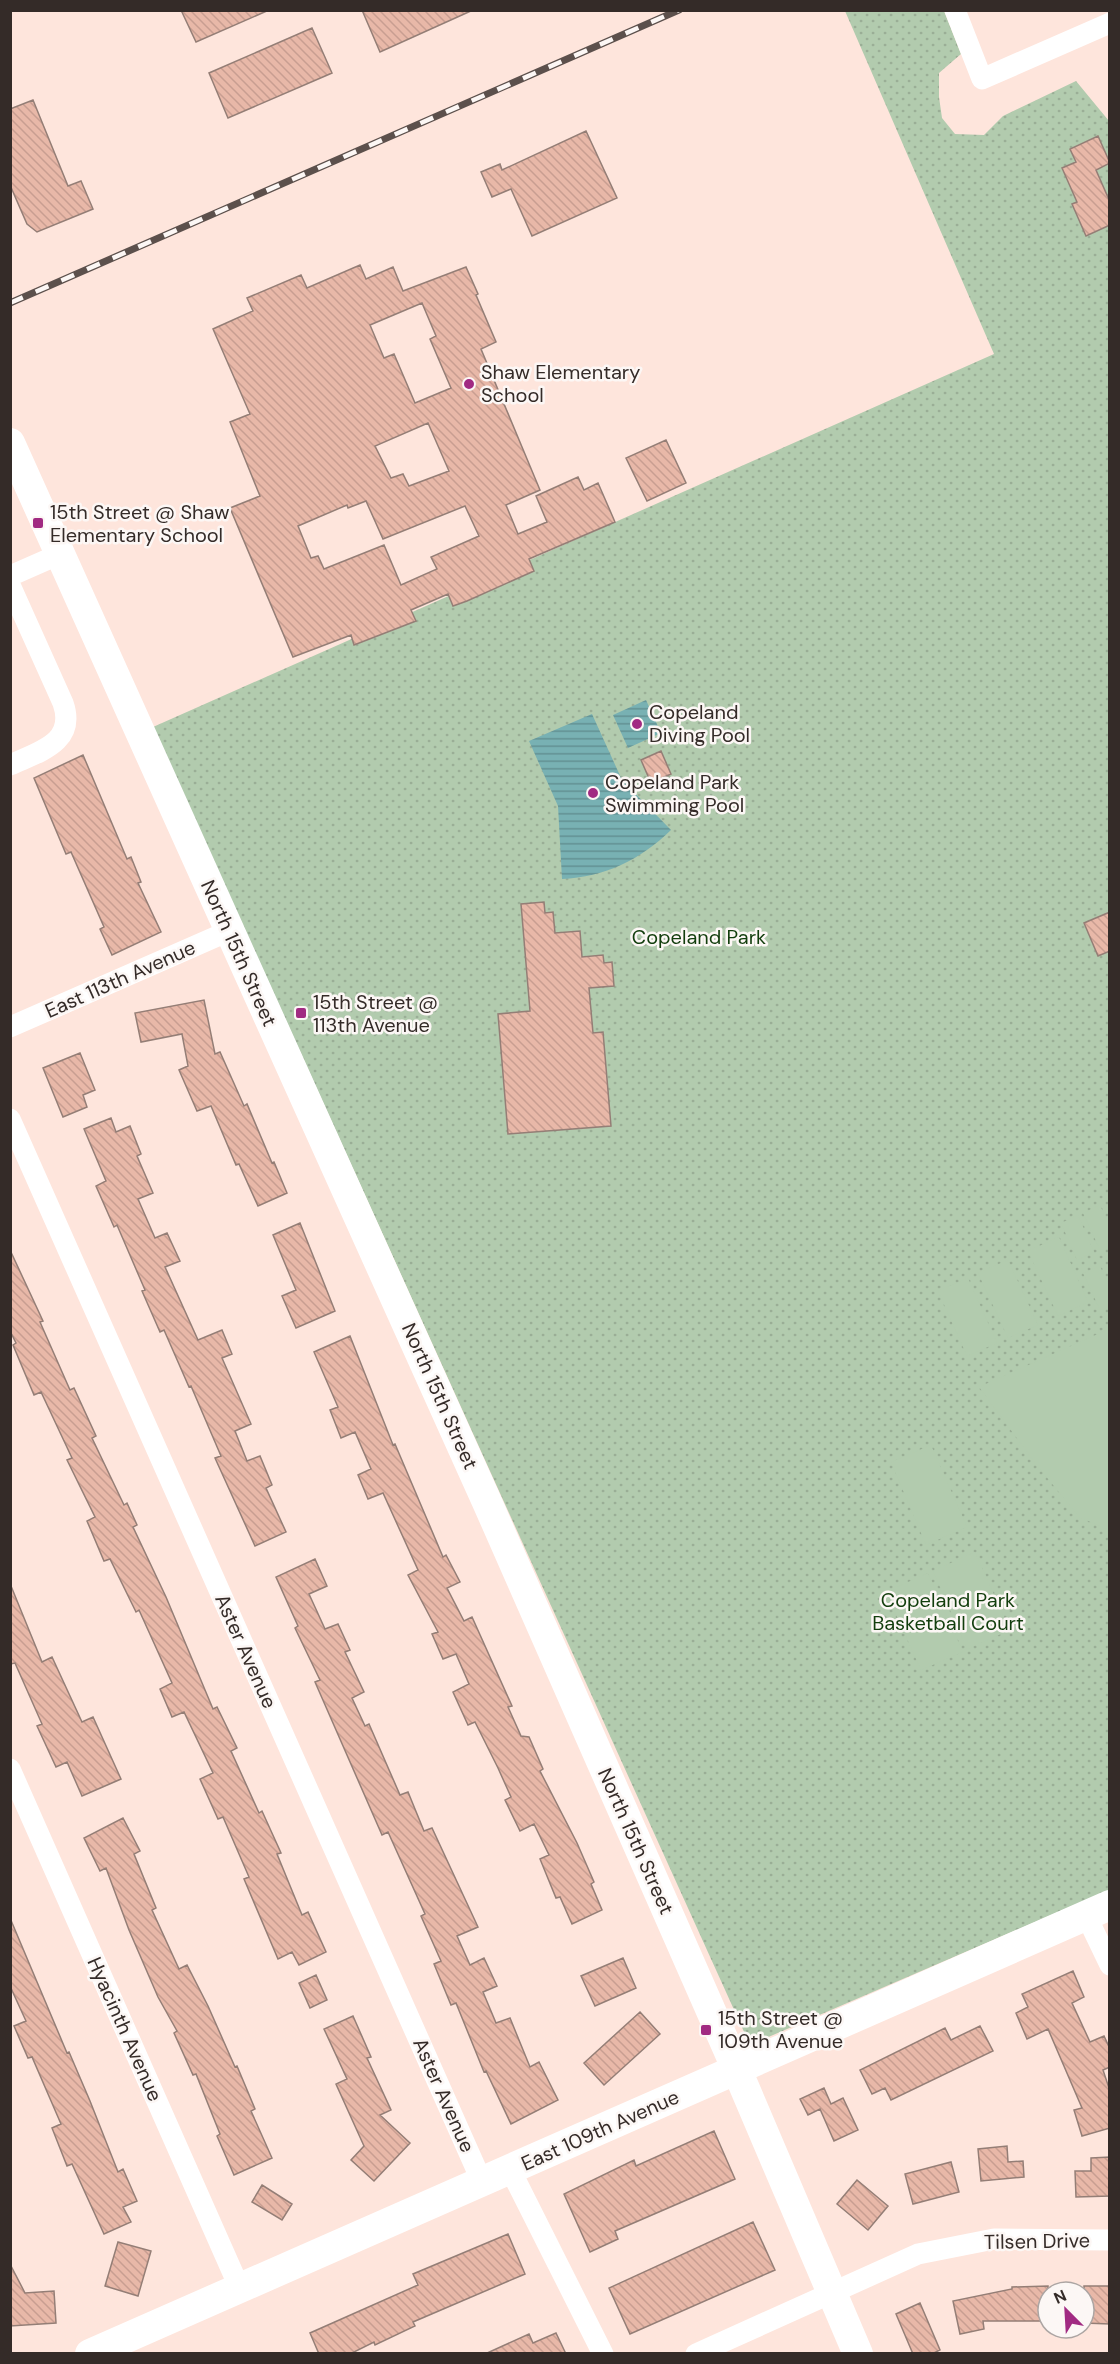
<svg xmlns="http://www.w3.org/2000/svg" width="1120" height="2364" font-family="'DM Sans',sans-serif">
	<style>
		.park { fill: url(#park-dots) }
		.pitch { fill: #b2cbae }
		.water { fill: url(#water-rules) }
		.building { fill: url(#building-back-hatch); stroke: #947e76; stroke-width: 1.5; fill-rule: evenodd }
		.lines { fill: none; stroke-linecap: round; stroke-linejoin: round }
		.street { stroke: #fff; stroke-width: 21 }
		.secondary { stroke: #fff; stroke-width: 30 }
		.rail-casing { stroke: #5c504c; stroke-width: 7 }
		.rail { stroke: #fcf7f5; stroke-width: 4.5; stroke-dasharray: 14; stroke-linecap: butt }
		.poi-dot { fill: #a12a82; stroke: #fcf7f5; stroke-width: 2 }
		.labels { text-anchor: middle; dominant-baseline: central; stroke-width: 5; stroke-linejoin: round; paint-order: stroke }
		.poi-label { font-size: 20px; fill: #342b28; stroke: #fcf7f5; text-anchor: start }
		.park-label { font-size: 20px; fill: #123e0d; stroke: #fcf7f5 }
		.street-label { font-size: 20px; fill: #342b28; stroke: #fcf7f5 }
	</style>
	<defs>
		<pattern id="park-dots" width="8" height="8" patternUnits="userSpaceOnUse" patternTransform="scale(1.5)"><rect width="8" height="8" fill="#b2cbae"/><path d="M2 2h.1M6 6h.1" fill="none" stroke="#9aae96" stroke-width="1.8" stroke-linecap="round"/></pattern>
		<pattern id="water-rules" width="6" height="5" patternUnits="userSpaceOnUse" patternTransform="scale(1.5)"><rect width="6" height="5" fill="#78b1b3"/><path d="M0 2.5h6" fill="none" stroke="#639092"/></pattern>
		<pattern id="building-back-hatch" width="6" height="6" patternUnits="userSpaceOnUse" patternTransform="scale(1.5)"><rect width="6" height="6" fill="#e8b8a8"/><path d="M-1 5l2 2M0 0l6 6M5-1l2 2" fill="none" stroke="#c89e91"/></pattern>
	</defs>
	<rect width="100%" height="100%" fill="#fee5dc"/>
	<path class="park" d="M845 11H944L961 54 939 73V97L942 118 955 134 984 135 1003 116 1076 81 1109 121V1890L750 2045 153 727 994 354Z"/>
	<path class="pitch" d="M1100 1205 1109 1226 1110 1245 1100 1250 1083 1213Z
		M1078 1215 1094 1252 1077 1260 1061 1223Z
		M1059 1237 1088 1302 1058 1316 1028 1251Z
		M1008 1260 1038 1325 1008 1338 978 1273Z
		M1100 1266 1109 1286 1110 1306 1100 1310 1083 1273Z
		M968 1278 997 1343 967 1356 938 1291Z
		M1109 1329V1530L1079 1517 1036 1464 979 1387Z
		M931 1445 967 1527 926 1545 891 1462Z
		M975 1552 1010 1630 967 1649 933 1571Z
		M928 1573 963 1652 921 1670 886 1592Z"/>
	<path class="water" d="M646 700 661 733 628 748 613 715Z
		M592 714 622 780 671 830C640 860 605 877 562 879L558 806 529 741Z"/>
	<path class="building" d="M181 10H269L196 42Z
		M362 10H473L380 52Z
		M312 28 332 73 228 118 209 73Z
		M33 100 68 186 81 181 93 209 37 232 27 224 10 185V109Z
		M586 131 617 198 532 236 511 189 492 197 481 172 500 164 502 170Z
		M1098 136 1110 163 1096 170 1110 202V225L1086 236 1072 204 1077 202 1062 168 1076 162 1070 149Z
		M360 265 366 279 393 267 403 291 466 267 478 294 476 295 496 342 481 349 540 490 506 505 518 534 547 522 536 496 578 477 584 490 598 483 615 522 529 559 534 571 467 601 453 606 448 594 411 610 416 621 354 645 351 635 293 657 230 508 260 496 230 422 250 414 213 329 253 311 247 298 301 275 307 288ZM422 303 436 336 430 339 451 388 415 403 394 354 384 358 370 325ZM428 423 449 471 409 486 403 474 391 478 375 446ZM366 501 383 539 465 506 479 536 431 557 437 569 401 585 384 545 324 569 318 556 311 558 298 526 347 505 348 508Z
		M666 440 686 483 647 501 626 458Z
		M661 751 671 774 651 783 641 760Z
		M83 755 127 859 131 857 141 882 138 883 161 932 112 955 100 929 104 927 71 852 66 854 34 778Z
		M544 902 545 913 553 912 555 933 580 931 582 957 603 955 604 963 612 962 614 986 589 988 593 1033 603 1032 611 1126 508 1134 498 1014 530 1011 521 904Z
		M1110 912V951L1098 956 1084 923Z
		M204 1000 215 1054 220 1052 244 1106 247 1104 272 1163 274 1162 287 1193 258 1206 239 1164 236 1165 211 1106 197 1111 179 1070 188 1066 182 1034 141 1042 135 1013Z
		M80 1053 95 1090 83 1095 87 1107 63 1117 43 1068Z
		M111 1118 116 1132 130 1126 141 1154 137 1156 153 1193 138 1199 155 1238 167 1233 180 1261 165 1267 198 1340 222 1330 232 1354 222 1358 251 1424 235 1431 247 1461 260 1456 272 1485 266 1488 286 1532 255 1546 215 1458 221 1456 191 1386 189 1387 164 1330 160 1332 142 1291 145 1290 117 1225 114 1227 96 1186 106 1181 84 1129Z
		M300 1223 335 1311 296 1328 282 1296 296 1290 273 1235Z
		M10 1250 43 1321 40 1322 70 1390 74 1388 96 1436 92 1438 124 1505 127 1503 137 1525 133 1527 166 1597 213 1709 217 1707 237 1748 231 1751 259 1813 262 1811 281 1853 277 1854 302 1915 308 1912 326 1952 299 1965 292 1952 278 1959 244 1879 249 1877 223 1817 218 1819 200 1779 213 1773 184 1712 172 1717 160 1689 172 1683 139 1610 136 1612 110 1559 104 1561 87 1521 95 1517 67 1460 72 1458 41 1392 34 1395 13 1345 16 1343 10 1331Z
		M350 1336 393 1445 395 1444 443 1557 446 1555 460 1582 447 1588 464 1621 472 1617 512 1706 508 1707 521 1736 529 1737 543 1769 540 1771 577 1843 594 1882 591 1884 602 1910 572 1924 560 1897 556 1898 540 1859 549 1855 534 1824 520 1831 505 1800 511 1797 498 1768 475 1722 468 1725 453 1692 469 1684 456 1654 443 1659 432 1634 438 1632 408 1575 418 1570 383 1493 368 1499 358 1475 371 1469 355 1432 341 1438 330 1410 338 1407 314 1352Z
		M315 1559 327 1586 309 1594 325 1629 338 1624 350 1650 345 1652 364 1692 352 1698 365 1726 369 1724 400 1795 408 1792 424 1831 432 1828 478 1927 457 1936 470 1965 484 1958 497 1986 483 1992 496 2023 510 2018 530 2067 539 2062 558 2100 511 2124 486 2071 484 2072 456 2003 451 2005 434 1964 441 1961 421 1916 425 1914 388 1832 382 1835 315 1682 320 1680 295 1628 298 1626 276 1577Z
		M11 1586 42 1662 52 1657 82 1722 93 1717 121 1779 82 1796 67 1762 56 1767 37 1726 42 1724 15 1663 10 1664Z
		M123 1818 140 1851 134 1854 156 1908 152 1910 179 1969 187 1965 208 2006 235 2067 237 2066 255 2109 251 2111 272 2158 234 2175 217 2136 220 2134 196 2074 193 2075 174 2033 177 2031 158 1997 129 1930 106 1868 100 1871 84 1838Z
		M10 1918 67 2053 69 2052 90 2101 118 2172 123 2169 137 2201 123 2207 131 2222 104 2234 72 2164 67 2166 52 2128 61 2124 32 2057 28 2058 14 2026 26 2021 10 1986Z
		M623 1958 636 1988 595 2006 581 1976Z
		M1073 1971 1084 1997 1072 2003 1090 2042 1104 2036 1110 2049V2067L1103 2070 1110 2091V2128L1082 2136 1074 2110 1082 2108 1048 2029 1027 2039 1016 2013 1028 2007 1022 1994Z
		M316 1975 327 2000 310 2008 299 1983Z
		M640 2012 660 2034 604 2085 584 2063Z
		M353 2016 371 2057 367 2058 391 2110 380 2115 410 2143 374 2181 351 2160 364 2146 336 2084 347 2079 324 2029Z
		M980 2026 993 2051 891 2100 885 2088 872 2094 860 2070 945 2028 951 2040Z
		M824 2088 831 2104 843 2098 858 2130 834 2141 820 2109 808 2115 800 2099Z
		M714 2131 735 2179 615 2231 618 2239 590 2252 564 2194 634 2160 636 2166Z
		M1007 2146 1008 2162 1023 2161 1024 2177 981 2181 978 2149Z
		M1110 2157V2196L1076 2197 1075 2171H1091V2158Z
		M951 2162 959 2192 913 2204 905 2174Z
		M857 2180 888 2206 868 2230 837 2204Z
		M262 2185 292 2204 282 2220 252 2202Z
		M753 2222 775 2270 630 2334 609 2288Z
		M508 2234 525 2274 413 2322 415 2326 375 2345 374 2342 350 2354H319L310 2333 418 2285 413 2274Z
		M118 2242 151 2251 138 2296 105 2286Z
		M10 2264 25 2293 54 2291 56 2323 10 2326Z
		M1048 2286V2304H1042L1043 2321H983L984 2329 960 2334 953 2301 1012 2289V2287Z
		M1084 2286H1110V2324L1084 2323Z
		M920 2303 940 2350 932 2354H913L896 2314Z
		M556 2333 566 2354H485L529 2334 533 2343Z"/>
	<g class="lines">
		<path class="street" d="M955 10 982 79 1110 23
			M10 576 60 554
			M10 585 63 703C77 743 38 752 10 765
			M10 1027 229 931
			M10 1119 482 2182
			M10 1769 240 2289
			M1086 1915 1110 1965
			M510 2169 603 2354
			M696 2354 918 2254 994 2239 1110 2240"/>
		<path class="secondary" d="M10 443 487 1502 737 2070 858 2354
			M90 2354 1110 1905"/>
		<g class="rail-casing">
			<path id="rail" d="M10 303 679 10"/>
		</g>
		<use href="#rail" class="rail"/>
	</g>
	<g class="poi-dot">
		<circle cx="469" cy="384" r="6"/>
		<rect x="32" y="517" width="12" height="12" rx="3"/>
		<circle cx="637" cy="724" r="6"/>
		<circle cx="593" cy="793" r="6"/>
		<rect x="295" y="1007" width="12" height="12" rx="3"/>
		<rect x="700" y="2024" width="12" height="12" rx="3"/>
	</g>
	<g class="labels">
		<g class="poi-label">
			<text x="481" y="372">Shaw Elementary<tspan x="481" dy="23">School</tspan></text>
			<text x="50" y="512">15th Street @ Shaw<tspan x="50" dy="23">Elementary School</tspan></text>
			<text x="649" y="712">Copeland<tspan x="649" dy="23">Diving Pool</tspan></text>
			<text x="605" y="782">Copeland Park<tspan x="605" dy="23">Swimming Pool</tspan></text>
			<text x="313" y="1002">15th Street @<tspan x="313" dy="23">113th Avenue</tspan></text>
			<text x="718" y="2018">15th Street @<tspan x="718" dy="23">109th Avenue</tspan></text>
		</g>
		<g class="park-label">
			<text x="699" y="937">Copeland Park</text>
			<text x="948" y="1600">Copeland Park<tspan x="948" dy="23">Basketball Court</tspan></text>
		</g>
		<g class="street-label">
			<text transform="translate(239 953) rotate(66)">North 15th Street</text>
			<text transform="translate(120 979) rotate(-24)">East 113th Avenue</text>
			<text transform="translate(440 1396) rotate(66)">North 15th Street</text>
			<text transform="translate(246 1651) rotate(66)">Aster Avenue</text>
			<text transform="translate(636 1841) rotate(66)">North 15th Street</text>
			<text transform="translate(125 2029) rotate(66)">Hyacinth Avenue</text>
			<text transform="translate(444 2095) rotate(66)">Aster Avenue</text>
			<text transform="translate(600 2130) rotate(-24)">East 109th Avenue</text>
			<text transform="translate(1037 2241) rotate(-1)">Tilsen Drive</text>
		</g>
	</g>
	<rect width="1120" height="2364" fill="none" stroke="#342b28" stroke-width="24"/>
	<g transform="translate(1066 2310) rotate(336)"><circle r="28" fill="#fcf7f5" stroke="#aca5a3" stroke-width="1.5"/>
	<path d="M0-4.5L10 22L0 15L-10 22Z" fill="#a12a82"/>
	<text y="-9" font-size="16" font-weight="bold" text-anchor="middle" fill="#342b28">N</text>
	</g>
</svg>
